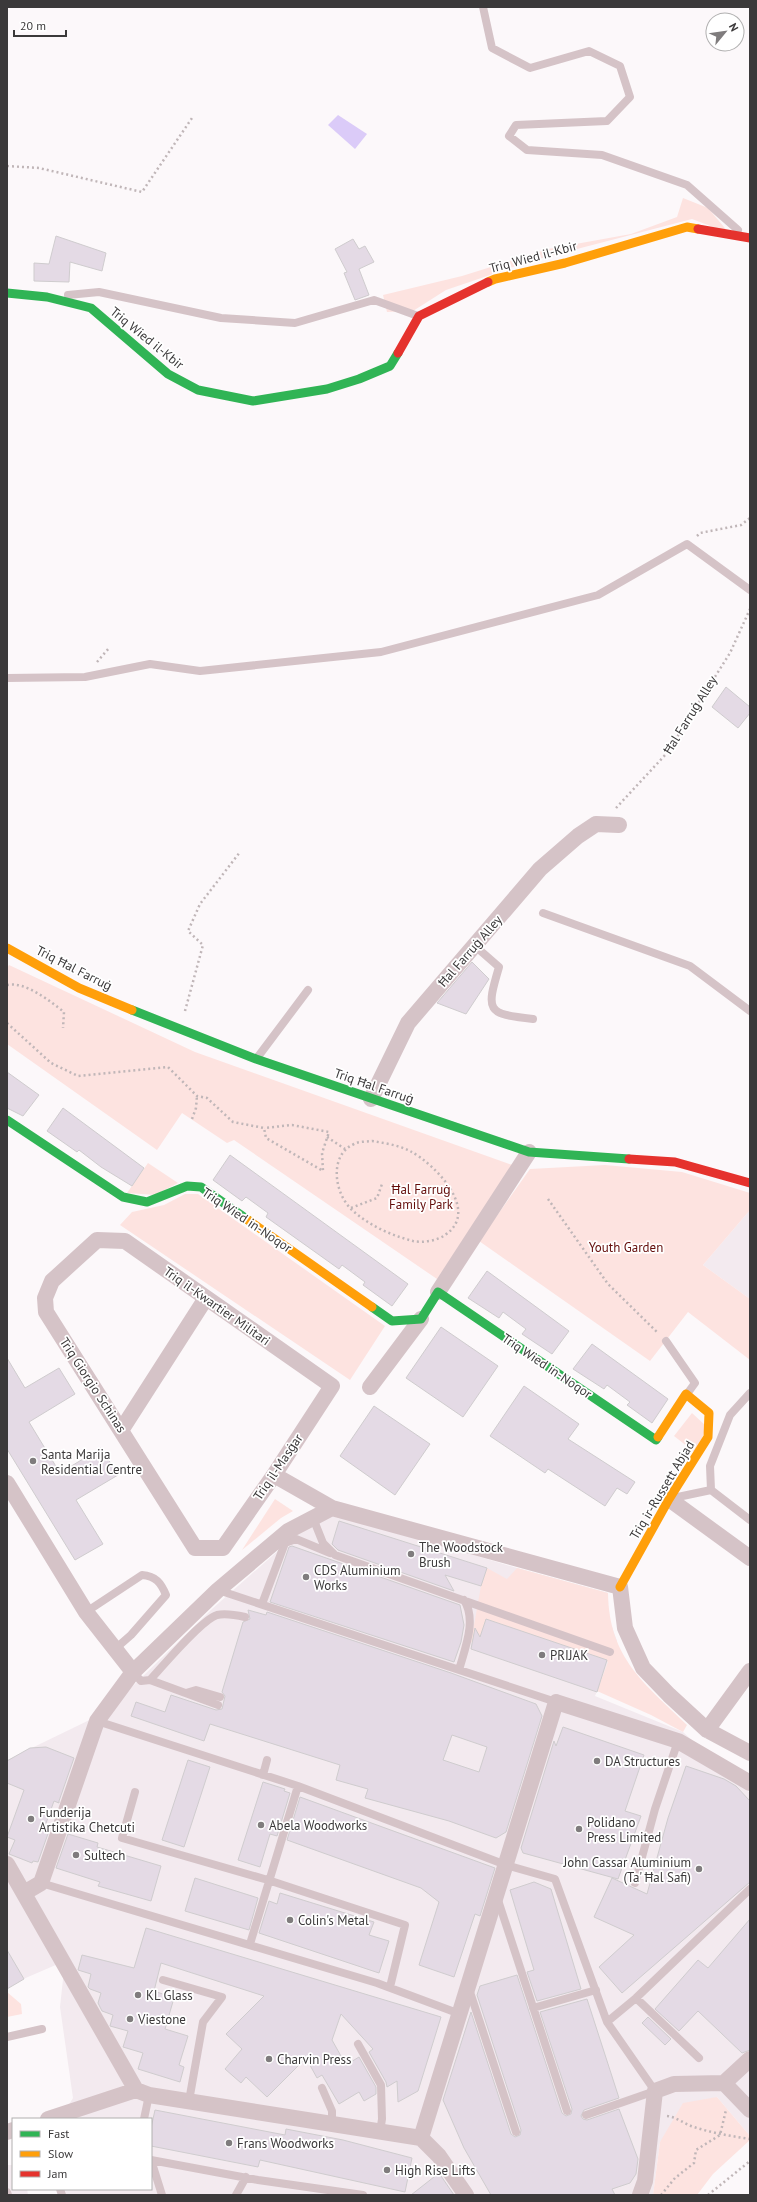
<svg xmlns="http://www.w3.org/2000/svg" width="757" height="2202" font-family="'PT Sans',sans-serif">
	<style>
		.built { fill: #f3eaef }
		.green { fill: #fde3e0 }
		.water { fill: #dbcbf8 }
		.building { fill: #e4dae5; stroke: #cfccce; fill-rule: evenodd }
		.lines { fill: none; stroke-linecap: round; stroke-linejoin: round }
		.path { stroke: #c0b6b8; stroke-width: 2.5; stroke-dasharray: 2 3; stroke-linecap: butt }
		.lane { stroke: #d5c3c7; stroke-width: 8 }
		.street { stroke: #d5c3c7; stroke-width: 16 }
		.fast { stroke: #30b455; stroke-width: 9 }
		.slow { stroke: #ff9f0a; stroke-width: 9 }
		.jam { stroke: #e5322d; stroke-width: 9 }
		.poi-dot { fill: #7f7c7d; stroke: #fff; stroke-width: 1.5 }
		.labels { text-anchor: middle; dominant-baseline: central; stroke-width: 3.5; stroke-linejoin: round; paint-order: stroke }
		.street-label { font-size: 13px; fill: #3b393a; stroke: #fff }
		.park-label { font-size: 13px; fill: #640d0b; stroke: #fff }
		.poi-label { font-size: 13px; fill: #3b393a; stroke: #fff; text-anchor: start }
	</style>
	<rect width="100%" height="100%" fill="#fcf8fa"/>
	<path class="built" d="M750 1210V1299L703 1265Z
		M324 1510 517 1568 608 1593V1616L617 1641 595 1696 683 1732 750 1793V2136L717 2097 660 2142 653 2195H59L57 2189H151V2119H60L73 2098 60 2007 65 1961 7 1986V1760L106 1712 212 1609Z
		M7 2165H13V2189H27L28 2195H7Z"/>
	<path class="green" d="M683 198 708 208 729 233 692 219 531 261 446 290 413 311 387 312 383 295 462 276 548 249 631 234 677 217Z
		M9 965 195 1052 515 1166 437 1279 234 1140 227 1143 182 1113 157 1150 7 1044V968Z
		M148 1163 178 1183 155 1195 127 1193Z
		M605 1165 682 1172 750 1193V1210L703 1265 750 1299V1360L688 1312 650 1361 479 1241 530 1169Z
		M185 1194H198L385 1326 350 1380 120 1225 132 1212 164 1205Z
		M692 1413 706 1426 697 1454 674 1436Z
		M275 1499 293 1511 281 1518 242 1550Z
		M487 1568 507 1579 517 1568 608 1593C609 1658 644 1683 687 1725L683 1732 651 1715 597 1691 608 1662 561 1647 553 1675 471 1642 481 1586Z
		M7 1992 21 2004 22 2014 7 2017Z
		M717 2097 750 2136V2140L713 2174 697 2195H653L660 2142 683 2103Z"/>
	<path class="water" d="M338 115 367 134 355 149 328 125Z"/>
	<path class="building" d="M56 236 106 253 102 271 70 262 69 282 34 281V263L49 264Z
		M353 239 359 249 365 246 374 262 359 269 369 295 355 300 344 273 347 272 335 249Z
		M726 687 750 707V713L738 728 712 707Z
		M472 962 489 979 466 1014 437 1003Z
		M7 1072 39 1095 23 1116 7 1108Z
		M63 1108 144 1168 132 1186 101 1167 79 1150 77 1152 47 1131Z
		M230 1155 408 1284 392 1306 363 1285 365 1282 342 1265 339 1269 266 1217 268 1213 246 1197 242 1201 213 1180Z
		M487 1271 569 1331 552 1354 522 1334 526 1329 503 1312 499 1318 468 1298Z
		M441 1327 498 1366 463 1417 406 1378Z
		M592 1344 668 1399 652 1423 627 1405 630 1402 607 1385 604 1389 573 1369Z
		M7 1358 25 1388 59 1368 75 1394 29 1422 60 1473 101 1448 118 1475 76 1500 103 1544 75 1560 7 1449Z
		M524 1386 579 1424 568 1439 635 1482 627 1494 617 1488 605 1506 548 1469 545 1473 490 1436Z
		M374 1406 430 1444 395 1495 340 1456Z
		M339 1521 487 1568 481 1586 445 1575 454 1591 338 1550 332 1544Z
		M292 1546 460 1605 464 1625 461 1642 454 1662 270 1602 289 1547Z
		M248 1610 266 1615 267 1612 451 1673 536 1704 542 1716 506 1832 496 1838 449 1821 365 1798 368 1789 336 1780 340 1765 210 1724 204 1741 131 1716 136 1702 165 1712 171 1695 216 1710 222 1709 225 1696 222 1692 243 1622 250 1619ZM452 1735 487 1747 479 1772 443 1760Z
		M486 1619 607 1660 597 1692 471 1649 475 1628 480 1637Z
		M563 1727 644 1755 625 1811 641 1816 618 1879 523 1853 521 1848 554 1741 556 1746Z
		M46 1747 74 1758 59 1801V1803L54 1801 45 1826 50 1828 38 1862 33 1861 32 1863 9 1854 15 1840 7 1837 24 1790 7 1783V1761L30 1748Z
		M188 1760 210 1767 184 1847 162 1840Z
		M686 1766 724 1779 736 1786 750 1801V1882L622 1993 599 1967 634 1935 594 1917 612 1878 647 1894 668 1818Z
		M263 1782 285 1789 284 1791 290 1793 277 1836 270 1834 260 1867 238 1860Z
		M300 1797 495 1868 480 1916 475 1914 454 1977 419 1965 439 1902 421 1888 287 1840Z
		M68 1834 98 1843 97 1847 161 1866 151 1901 98 1886 100 1882 56 1868Z
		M195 1878 258 1898 249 1930 185 1911Z
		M534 1882 551 1889 581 1989 537 2001 527 1972 534 1970 510 1890Z
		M280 1893 374 1922 369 1935 389 1941 379 1973 259 1933 269 1901 277 1904Z
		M750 1919V2050L742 2053 698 2011 679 2031 655 2009 698 1960 708 1968Z
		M146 1928 441 2017 418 2091 398 2102 397 2081 387 2087 386 2082 369 2052 373 2049 341 2014 332 2040 346 2065 359 2057 376 2087V2094L364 2101 359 2092 339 2104 322 2075 317 2078 306 2058 267 2097 246 2077 241 2083 225 2069 242 2049 226 2034 264 1996 161 1963 154 1991 174 1998 165 2029 188 2036 179 2065 184 2067 180 2082 138 2069 143 2053 123 2047 128 2031 110 2026 113 2015 102 2011 98 2003 101 1993 90 1989 88 1987 91 1974 78 1970 82 1955 134 1968Z
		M7 1950 24 1979 7 1989Z
		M517 1975 562 2113 566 2116 571 2114 572 2109 540 2012 587 1999 619 2098 584 2110 581 2116 583 2119 587 2120 619 2109 638 2159 636 2174 630 2183 612 2189 615 2195H491L464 2148 443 2100 471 2012 511 2134 515 2137 520 2135 521 2130 477 1995 480 1986Z
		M648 2017 671 2039 665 2045 642 2023Z
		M155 2110 285 2135 286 2129 343 2140 412 2158 405 2192 260 2160 258 2167 151 2146V2128Z
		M439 2173 454 2195H411Z"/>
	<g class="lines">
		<path class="path" d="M7 166 39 168 142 192 192 118
			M697 536 700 533 741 525 750 518
			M97 662 109 648
			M616 808 667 753 730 653 750 609
			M7 985C25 981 50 1001 64 1012L63 1028
			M185 1011 203 945 188 931 200 904 240 852
			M7 1023 51 1063 78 1076 168 1067 197 1096 207 1098 233 1122 264 1128 266 1138 323 1171 322 1153 329 1132 292 1125 264 1128
			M192 1119 196 1108 197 1096
			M327 1137 345 1149
			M372 1141C384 1143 398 1145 410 1151 435 1164 481 1211 445 1235 437 1241 422 1243 413 1241 390 1235 368 1225 351 1209 334 1192 329 1155 354 1144 359 1141 366 1142 372 1141Z
			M548 1199 608 1284 657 1332
			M351 1208 377 1198 382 1184
			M667 2116C677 2117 684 2124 694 2127 712 2133 731 2136 750 2139
			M661 2195 675 2178 694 2163 696 2150 720 2135 726 2110
			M708 2195 750 2161"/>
		<path class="lane" d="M483 7 492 48 530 68 589 51 620 66 630 97 607 121 516 125 509 136 527 150 602 155 687 185 738 230
			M68 295 99 292 221 318 295 323 374 300 418 316
			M7 678 85 677 150 664 200 671 381 652 598 595 687 544 750 590
			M543 913 690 966 750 1011
			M475 946 499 967C486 1011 486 1014 533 1019
			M257 1058 308 990
			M666 1341 695 1383 687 1394
			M711 1490 710 1466 730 1415 750 1393
			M673 1498 711 1490 750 1520
			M313 1518 323 1543 335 1555 610 1652
			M218 1590 556 1702
			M262 1604 285 1543 296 1539 330 1553
			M86 1612 142 1575C156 1576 161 1583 166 1595L131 1635 115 1649
			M459 1670C465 1648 477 1620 464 1600
			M133 1672 141 1681 150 1680C163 1666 201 1620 217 1615 226 1613 236 1615 245 1617
			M150 1680 218 1705
			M186 1693 196 1690 220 1697
			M97 1721 298 1786 506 1865 555 1879 607 2022 655 2091 586 2115
			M263 1775 267 1760
			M135 1792 122 1838 268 1880 405 1925 390 1987
			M41 1883 377 1983 460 2014
			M635 1883 655 1809 678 1741
			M497 1897 567 2111
			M250 1944 298 1786
			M163 1980 222 1997 203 2022 189 2101
			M469 1989 516 2132
			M636 1998 699 2058
			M533 2008 596 1990
			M607 2022 636 1998 750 1889
			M7 2037 42 2029
			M358 2044 381 2085 382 2119 380 2132
			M322 2088 332 2111V2124
			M144 2119 149 2095
			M151 2160 258 2180 363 2195
			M151 2160 162 2195
			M60 2189 62 2195
			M7 2192 8 2195
			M236 2195 246 2177"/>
		<path class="street" d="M371 1099 408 1023 540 869 578 836 596 824 619 825
			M97 1240 125 1241 332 1386 274 1475 223 1548H195L46 1312 45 1298 52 1281Z
			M438 1292 529 1152
			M370 1387 421 1319
			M122 1429 206 1298
			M274 1475 332 1508 620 1587 625 1628 643 1668 669 1695 707 1730 750 1753
			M7 1483 86 1612 133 1672
			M669 1499 750 1558
			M707 1730 750 1671
			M7 1864 136 2090 149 2095 421 2138 439 2156 466 2195
			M24 1893 41 1883 97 1721 133 1672 218 1590 288 1531 332 1508
			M724 2083 750 2110
			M48 2119 136 2090
			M7 2132 13 2130
			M421 2138 556 1702 678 1741 750 1783
			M640 2195 645 2181 655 2091 674 2084 724 2083 750 2059"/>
		<path class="fast" d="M7 293 47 297 91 308 168 374 198 390 253 401 327 389 359 379 390 366 398 353
			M132 1010 256 1059 529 1152 629 1159
			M7 1120 123 1197 147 1202 187 1186 201 1187 248 1220
			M372 1307 392 1321 421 1319 438 1292 656 1440 658 1437"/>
		<path class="slow" d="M488 282 495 279 565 263 687 227 698 229
			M7 948 79 988 132 1010
			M248 1220 372 1307
			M620 1587 669 1499 708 1437 709 1413 686 1394 658 1437"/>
		<path class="jam" d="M698 229 750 238
			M398 353 419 316 488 282
			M629 1159 675 1162 750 1183"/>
	</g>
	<g class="poi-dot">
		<circle cx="33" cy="1461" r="4"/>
		<circle cx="411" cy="1554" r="4"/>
		<circle cx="306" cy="1577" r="4"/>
		<circle cx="542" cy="1655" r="4"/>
		<circle cx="597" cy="1761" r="4"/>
		<circle cx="31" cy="1819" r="4"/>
		<circle cx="261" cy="1825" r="4"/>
		<circle cx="579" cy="1829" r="4"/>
		<circle cx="76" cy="1855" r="4"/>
		<circle cx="699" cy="1869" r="4"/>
		<circle cx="290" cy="1920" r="4"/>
		<circle cx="138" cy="1995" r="4"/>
		<circle cx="130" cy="2019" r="4"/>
		<circle cx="269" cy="2059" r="4"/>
		<circle cx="229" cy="2143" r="4"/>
		<circle cx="387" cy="2170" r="4"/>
	</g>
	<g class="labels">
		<g class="street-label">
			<text transform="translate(533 257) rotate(-15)">Triq Wied il-Kbir</text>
			<text transform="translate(147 338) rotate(39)">Triq Wied il-Kbir</text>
			<text transform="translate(690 715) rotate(-58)">Ħal Farruġ Alley</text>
			<text transform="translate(470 951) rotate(-49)">Ħal Farruġ Alley</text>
			<text transform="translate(74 968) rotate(27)">Triq Ħal Farruġ</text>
			<text transform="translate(374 1086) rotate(19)">Triq Ħal Farruġ</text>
			<text transform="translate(247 1220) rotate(34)">Triq Wied in-Noqor</text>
			<text transform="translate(217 1306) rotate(35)">Triq il-Kwartier Militari</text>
			<text transform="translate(547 1366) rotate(34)">Triq Wied in-Noqor</text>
			<text transform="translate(93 1385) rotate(57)">Triq Giorgio Schinas</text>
			<text transform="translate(278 1467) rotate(-56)">Triq il-Masġar</text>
			<text transform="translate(662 1490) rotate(-59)">Triq ir-Russett Abjad</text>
		</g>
		<g class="park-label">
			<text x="421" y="1189">Ħal Farruġ<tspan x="421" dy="15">Family Park</tspan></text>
			<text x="626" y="1247">Youth Garden</text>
		</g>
		<g class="poi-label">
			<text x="41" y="1454">Santa Marija<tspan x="41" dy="15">Residential Centre</tspan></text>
			<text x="419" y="1547">The Woodstock<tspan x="419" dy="15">Brush</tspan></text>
			<text x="314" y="1570">CDS Aluminium<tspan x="314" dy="15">Works</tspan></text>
			<text x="550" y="1655">PRIJAK</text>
			<text x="605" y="1761">DA Structures</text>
			<text x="39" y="1812">Funderija<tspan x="39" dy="15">Artistika Chetcuti</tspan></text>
			<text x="587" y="1822">Polidano<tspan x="587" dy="15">Press Limited</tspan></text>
			<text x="269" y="1825">Abela Woodworks</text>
			<text x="84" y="1855">Sultech</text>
			<text x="691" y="1862" text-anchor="end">John Cassar Aluminium<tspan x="691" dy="15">(Ta' Ħal Safi)</tspan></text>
			<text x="298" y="1920">Colin's Metal</text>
			<text x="146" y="1995">KL Glass</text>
			<text x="138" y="2019">Viestone</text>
			<text x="277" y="2059">Charvin Press</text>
			<text x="237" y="2143">Frans Woodworks</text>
			<text x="395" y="2170">High Rise Lifts</text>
		</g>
	</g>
	<rect width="757" height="2202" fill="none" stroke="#3b393a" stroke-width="16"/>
	<rect x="12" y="2118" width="140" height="72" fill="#ffffff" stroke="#b1b0b0"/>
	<rect x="20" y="2131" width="20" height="6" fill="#30b455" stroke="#b1b0b0"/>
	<text x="48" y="2138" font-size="12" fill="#3b393a">Fast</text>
	<rect x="20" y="2151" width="20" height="6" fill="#ff9f0a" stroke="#b1b0b0"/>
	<text x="48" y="2158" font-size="12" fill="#3b393a">Slow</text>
	<rect x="20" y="2171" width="20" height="6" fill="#e5322d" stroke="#b1b0b0"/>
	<text x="48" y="2178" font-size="12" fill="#3b393a">Jam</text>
	<g transform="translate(725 32) rotate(61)"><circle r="19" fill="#ffffff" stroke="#b1b0b0"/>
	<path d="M0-3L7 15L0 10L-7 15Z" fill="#7f7c7d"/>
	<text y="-6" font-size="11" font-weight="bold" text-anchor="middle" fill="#3b393a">N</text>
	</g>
	<path d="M14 30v6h52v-6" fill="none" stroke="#3b393a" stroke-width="2"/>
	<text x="20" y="30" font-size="12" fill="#3b393a" stroke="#ffffff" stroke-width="3" paint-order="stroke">20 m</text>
</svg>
